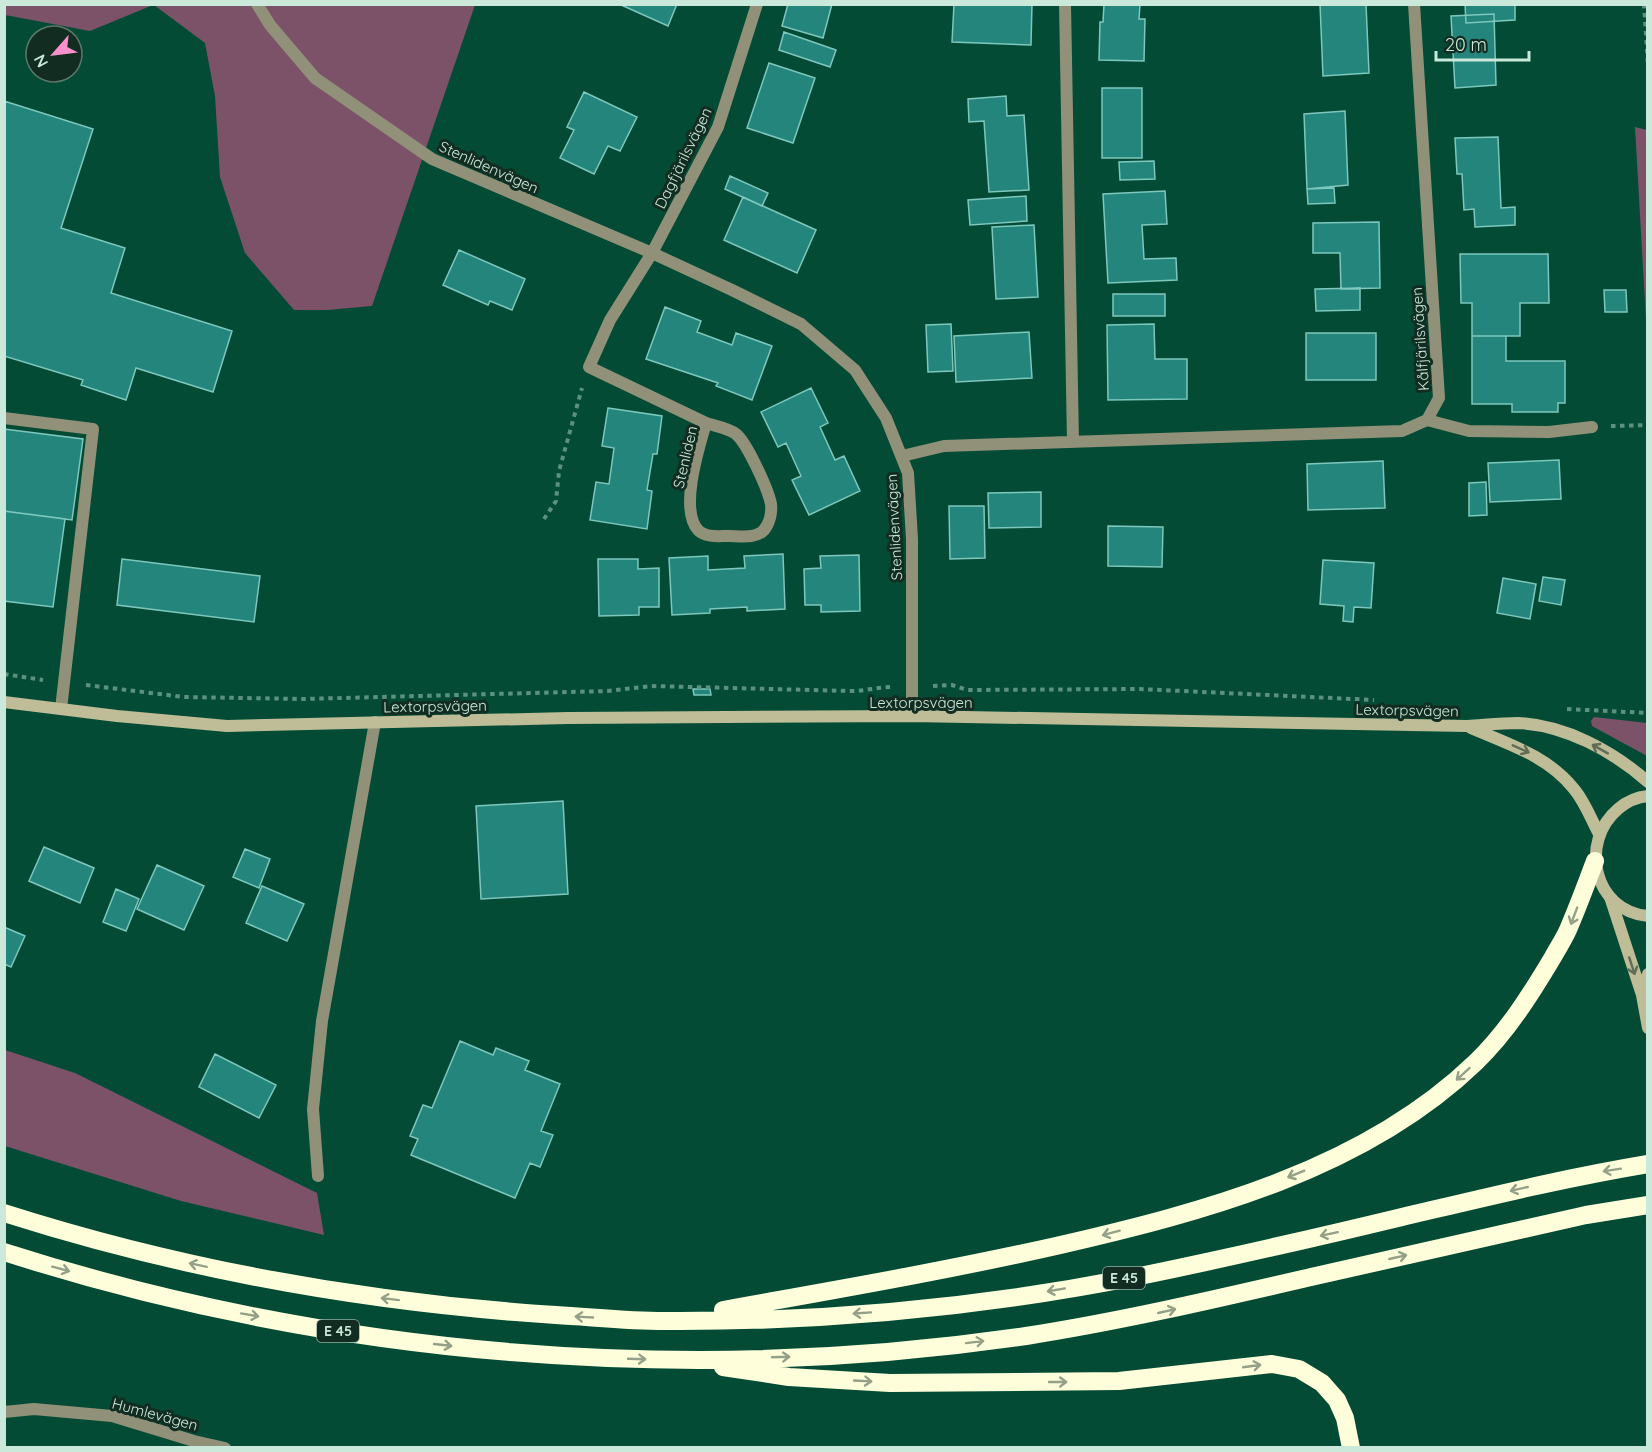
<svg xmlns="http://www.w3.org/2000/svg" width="1652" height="1452" font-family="Quicksand,sans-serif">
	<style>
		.green { fill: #7c5269 }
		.building { fill: #24857c; stroke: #7dc7bd; stroke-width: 1.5 }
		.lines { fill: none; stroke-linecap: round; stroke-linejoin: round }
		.path { stroke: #5b917e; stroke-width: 4; stroke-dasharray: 4.5 4.5; stroke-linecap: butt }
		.lane { stroke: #919078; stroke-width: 12 }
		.street { stroke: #919078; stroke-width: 12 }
		.secondary { stroke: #bebd97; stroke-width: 12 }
		.highway { stroke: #fffedb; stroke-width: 18 }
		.oneway { stroke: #5f6d56 }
		.oneway2 { stroke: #94a087 }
		.labels { text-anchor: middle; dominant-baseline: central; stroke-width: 6; stroke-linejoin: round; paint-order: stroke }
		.shield { fill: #122c21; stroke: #93b0a2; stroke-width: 1.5 }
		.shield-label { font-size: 14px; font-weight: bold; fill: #cae9da }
		.street-label { font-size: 15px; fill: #cae9da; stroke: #122c21 }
	</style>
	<rect width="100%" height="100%" fill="#034b35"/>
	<path class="green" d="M5 4H153V5L90 31 5 15Z
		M154 5H475L372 306 327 310H294L245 253 220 177 215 96 205 43Z
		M1635 127 1647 130V338Z
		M1594 717 1647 723V756L1592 726 1591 721Z
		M5 1050 75 1073 317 1193 324 1235 181 1201 5 1146Z"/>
	<path class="building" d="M619 4H677L668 26Z
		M788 4H832L823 38 782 26Z
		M954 4H1032L1031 45 952 42Z
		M1104 4H1140L1139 19H1145L1144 61 1099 60 1100 22H1103Z
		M1320 4H1366L1369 73 1323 76Z
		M1465 4H1515V20L1466 23Z
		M1494 14 1496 85 1455 88 1451 16Z
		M784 32 836 50 830 67 779 50Z
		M769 63 815 78 793 143 747 128Z
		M1102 88H1142V158H1102Z
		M584 92 637 117 620 151 608 146 594 174 560 158 574 130 567 127Z
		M1006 96 1007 116 1024 115 1029 190 989 192 984 121 969 122 968 99Z
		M4 101 93 129 61 228 125 248 111 293 232 331 213 392 136 368 126 400 81 385 83 380 4 356Z
		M1345 111 1348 185 1307 189 1304 114Z
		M1498 137 1501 208 1515 207V225L1475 227 1474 209 1464 210 1462 174H1457L1455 138Z
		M1154 161 1155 179 1120 180 1119 162Z
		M730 176 768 193 762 206 725 189Z
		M1334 188 1335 203 1308 204 1307 189Z
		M1165 191 1167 224 1142 225 1144 259 1176 258 1177 280 1108 283 1103 194Z
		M1026 196 1027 221 970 225 968 200Z
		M743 197 816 230 797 273 724 240Z
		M1379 222 1380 288 1341 289 1340 253H1313V223Z
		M1034 225 1038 297 996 299 992 227Z
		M459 250 525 279 512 310 490 301 488 305 443 285Z
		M1460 254H1548L1549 303H1520V336H1472V303H1461Z
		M1360 288V310L1316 311 1315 289Z
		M1604 290H1626L1627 312H1605Z
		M1113 294H1165V316H1113Z
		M665 307 701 321 697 332 732 345 736 333 772 346 752 400 716 386 718 383 646 359Z
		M951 324 953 371 928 372 926 325Z
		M1154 324 1155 359H1187V399L1108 400 1107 325Z
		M1029 332 1032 378 956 382 954 336Z
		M1306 333H1376V380H1306Z
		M1472 336H1506V361H1565V403H1558V412H1512V404H1472Z
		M811 388 828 423 820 427 835 460 844 456 860 491 809 515 792 480 801 476 786 443 778 447 761 412Z
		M608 408 662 416 657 454H653L647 490 652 491 647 529 590 520 596 482 609 484 614 448 602 446Z
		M4 429 83 439 72 520 4 511Z
		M1559 460 1561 499 1490 502 1488 463Z
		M1383 461 1385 508 1308 510 1307 464Z
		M1486 482 1487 515 1469 516V483Z
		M1041 492V527L989 528 988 493Z
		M949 506H984L985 558 950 559Z
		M4 511 65 519 53 607 4 601Z
		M1108 526 1163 527 1162 567 1108 566Z
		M783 554 785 609 747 611V607L710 609V613L672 615 669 558 708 556V570L745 568 744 556Z
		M859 555 860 611 821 612V605H805L804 569 821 568 820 556Z
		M122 559 260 576 254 622 117 605Z
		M598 559H638V569L659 568V607H639V615L599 616Z
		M1323 560 1374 563 1371 608 1354 607 1353 622 1343 621 1344 606 1320 604Z
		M1543 577 1565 580 1561 605 1539 601Z
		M1503 578 1536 584 1530 619 1497 613Z
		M693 689H710L711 695H694Z
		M563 801 568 894 481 899 476 806Z
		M44 847 94 868 80 903 29 881Z
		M245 849 270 859 259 888 233 877Z
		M157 865 204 886 184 930 137 909Z
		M262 886 304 904 287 941 246 923Z
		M116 889 139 899 126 931 103 922Z
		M4 927 25 936 11 967 4 964Z
		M460 1041 493 1055 496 1048 529 1061 525 1070 560 1084 541 1131 553 1135 540 1167 530 1163 515 1198 411 1155 418 1139 410 1136 423 1105 432 1108Z
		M215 1054 276 1085 259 1118 199 1087Z"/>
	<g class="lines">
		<path class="path" d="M1644 4 1648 66
			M1611 426 1648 425
			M544 519 556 501 559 471 582 388
			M4 674 43 680
			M86 685 184 697 304 699 608 691 651 686 851 691C865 691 878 687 892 687
			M933 686 952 685 967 690 1140 689 1374 700
			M1567 709 1648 713"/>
		<path class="lane" d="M4 418 93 429 61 709"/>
		<path class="street" d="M257 4 270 25 315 78 432 159 652 253 732 290 801 324 855 370 886 418 908 473 912 539V716
			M1065 4 1073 442
			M1427 420 1469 431 1549 432 1592 427
			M706 423 589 367 610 320 652 253 718 127 757 4
			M706 423C715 426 728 428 736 434 747 443 768 489 771 504 772 512 770 523 764 530 756 539 740 536 729 536 719 536 706 538 698 530 679 509 699 447 706 423Z
			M902 456 944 446 1402 431 1427 420 1439 398 1414 4
			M318 1176 313 1109 322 1021 375 722
			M4 1412 34 1409 112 1416 194 1441 225 1448"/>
		<path class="secondary" d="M4 702 117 716 227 726 568 718 912 716 1467 726C1484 725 1501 723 1518 723 1565 725 1613 751 1648 782
			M1471 728C1508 744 1548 756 1574 789 1585 802 1591 819 1599 834
			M1648 796C1637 797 1626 802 1618 809 1579 842 1593 911 1648 916
			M1610 897 1642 995 1648 1028
			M1642 994 1648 974"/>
		<path class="highway" d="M4 1213C183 1270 369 1303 556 1315 592 1317 628 1321 664 1321 822 1322 985 1307 1140 1276 1227 1258 1315 1238 1402 1217 1483 1198 1564 1178 1648 1164
			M4 1252C332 1357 686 1386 1026 1336 1122 1321 1216 1299 1311 1277 1403 1256 1495 1235 1586 1215L1648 1205
			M723 1310C834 1290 945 1271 1056 1246 1204 1212 1364 1170 1476 1062 1507 1032 1531 994 1553 957 1559 946 1566 936 1570 925 1579 904 1587 882 1595 861
			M723 1367 789 1377 890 1383 1119 1381 1272 1364 1299 1369 1322 1383 1337 1400 1345 1418 1351 1448"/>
	</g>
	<defs><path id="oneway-shaft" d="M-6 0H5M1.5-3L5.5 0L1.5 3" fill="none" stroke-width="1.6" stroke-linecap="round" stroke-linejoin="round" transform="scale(1.5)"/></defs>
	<g class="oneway">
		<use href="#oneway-shaft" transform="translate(1521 749) rotate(24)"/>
		<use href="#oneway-shaft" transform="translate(1600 749) rotate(-151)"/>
		<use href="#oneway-shaft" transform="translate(1632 966) rotate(72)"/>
	</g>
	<g class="oneway2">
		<use href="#oneway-shaft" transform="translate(1574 916) rotate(111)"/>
		<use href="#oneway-shaft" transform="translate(1463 1074) rotate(138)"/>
		<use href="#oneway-shaft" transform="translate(1612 1170) rotate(171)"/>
		<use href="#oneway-shaft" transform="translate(1296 1174) rotate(158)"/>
		<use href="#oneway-shaft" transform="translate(1519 1189) rotate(167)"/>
		<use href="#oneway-shaft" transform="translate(1111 1233) rotate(165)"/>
		<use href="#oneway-shaft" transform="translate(1329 1234) rotate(168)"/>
		<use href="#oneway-shaft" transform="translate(1398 1257) rotate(-13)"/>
		<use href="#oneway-shaft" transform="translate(198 1265) rotate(-168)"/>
		<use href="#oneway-shaft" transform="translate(61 1269) rotate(15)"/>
		<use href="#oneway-shaft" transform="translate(1056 1290) rotate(170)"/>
		<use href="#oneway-shaft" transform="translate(390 1299) rotate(-173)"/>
		<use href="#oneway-shaft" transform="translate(1167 1311) rotate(-13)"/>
		<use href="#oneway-shaft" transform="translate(862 1313) rotate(176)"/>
		<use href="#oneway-shaft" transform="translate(250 1315) rotate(10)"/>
		<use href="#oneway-shaft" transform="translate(584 1317) rotate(-177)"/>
		<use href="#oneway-shaft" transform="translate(975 1342) rotate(-7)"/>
		<use href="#oneway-shaft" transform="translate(443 1345) rotate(6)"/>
		<use href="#oneway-shaft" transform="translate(781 1357) rotate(-2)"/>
		<use href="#oneway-shaft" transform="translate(637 1359) rotate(2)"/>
		<use href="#oneway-shaft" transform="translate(1252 1366) rotate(-8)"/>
		<use href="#oneway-shaft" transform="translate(863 1381) rotate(3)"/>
		<use href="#oneway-shaft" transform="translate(1058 1382)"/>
	</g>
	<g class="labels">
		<g class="shield">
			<rect x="1103" y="1267" width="42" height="22" rx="4.5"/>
			<rect x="317" y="1320" width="42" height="22" rx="4.5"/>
		</g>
		<g class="shield-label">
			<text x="1124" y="1278">E 45</text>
			<text x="338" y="1331">E 45</text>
		</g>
		<g class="street-label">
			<text transform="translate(683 158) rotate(-64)">Dagfjärilsvägen</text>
			<text transform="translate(489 167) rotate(24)">Stenlidenvägen</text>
			<text transform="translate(1420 339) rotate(-94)">Kålfjärilsvägen</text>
			<text transform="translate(685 457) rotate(-77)">Stenliden</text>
			<text transform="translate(894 527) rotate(-93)">Stenlidenvägen</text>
			<text x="921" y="702">Lextorpsvägen</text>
			<text transform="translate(435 706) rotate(-1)">Lextorpsvägen</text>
			<text transform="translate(1407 710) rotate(1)">Lextorpsvägen</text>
			<text transform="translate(155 1414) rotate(15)">Humlevägen</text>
		</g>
	</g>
	<rect width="1652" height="1452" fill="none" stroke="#cae9da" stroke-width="12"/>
	<g transform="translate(54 54) rotate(242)"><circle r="28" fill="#122c21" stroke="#5c786b" stroke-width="1.5"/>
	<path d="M0-4.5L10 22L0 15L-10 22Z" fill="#f890cc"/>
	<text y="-9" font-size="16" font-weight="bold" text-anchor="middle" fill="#cae9da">N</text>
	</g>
	<path d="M1436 51v9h93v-9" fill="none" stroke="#cae9da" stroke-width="3"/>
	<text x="1445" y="51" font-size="18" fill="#cae9da" stroke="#122c21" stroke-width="4.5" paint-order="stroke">20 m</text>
</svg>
